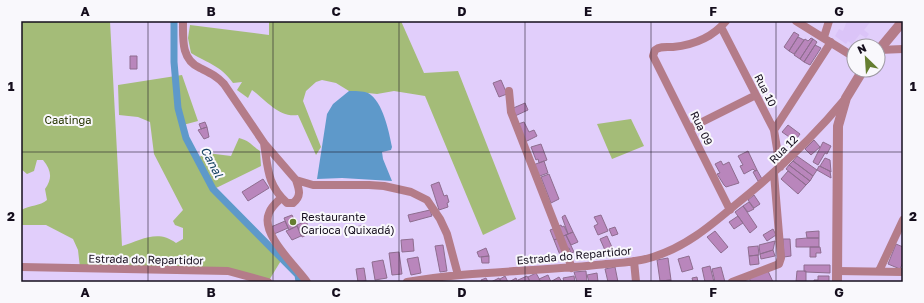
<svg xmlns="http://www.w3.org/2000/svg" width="924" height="303" font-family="'Golos Text',sans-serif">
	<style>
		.built { fill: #dbc4f8 }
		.green { fill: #a4bc78 }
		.water { fill: #5e99ca }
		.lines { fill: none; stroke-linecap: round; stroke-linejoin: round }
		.canal { stroke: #5e99ca; stroke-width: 7 }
		.building { fill: #b986bc; stroke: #8e6d8f }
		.minor { stroke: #b47c89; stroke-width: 8 }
		.tertiary { stroke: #b47c89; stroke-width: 10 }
		.grid { fill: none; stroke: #150e1d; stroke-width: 1; stroke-opacity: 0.55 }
		.poi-dot { fill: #657e31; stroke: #f9f8fc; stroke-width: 1.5 }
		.labels { text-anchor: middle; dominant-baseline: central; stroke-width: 4; stroke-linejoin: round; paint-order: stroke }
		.street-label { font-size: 11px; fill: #150e1d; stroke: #f9f8fc }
		.park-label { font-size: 11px; fill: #273602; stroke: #f9f8fc }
		.poi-label { font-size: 11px; fill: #150e1d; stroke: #f9f8fc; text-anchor: start }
		.water-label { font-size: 12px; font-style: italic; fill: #144162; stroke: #f9f8fc }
		.neatline { fill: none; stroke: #150e1d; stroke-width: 1.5 }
		.grid-label { font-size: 13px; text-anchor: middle; font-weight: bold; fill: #150e1d }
	</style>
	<rect width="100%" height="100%" fill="#e1cefb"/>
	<path class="built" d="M847 21H871L864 30 869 34 866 38 860 34 852 44 848 41 846 44 835 36 839 29 843 31Z"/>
	<path class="green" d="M21 21H110L122 246C141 240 158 229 176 243L183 239V228L175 225 173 221 183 210 154 154 150 122 138 117 119 115 118 85 182 75 198 121 183 125 186 138 197 158 207 153 231 156 239 138C250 141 251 145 260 151L261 166 214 189 282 259 268 282 228 271 80 268 78 250 73 239 46 225H21V210C30 205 40 206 47 200L45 189C53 178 51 170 43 160H37L34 171 27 174 21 169Z
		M269 21H401L424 73 458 71 516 219 483 235 425 96 394 91 377 94 349 91 336 83 322 80 316 82 306 91 303 101 321 147 316 155 298 115C279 118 266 100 252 90L248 98 237 90 242 82 233 83C220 65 209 64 191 53L188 38 190 25 269 35Z
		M631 119 644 146 612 159 597 124Z"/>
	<path class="water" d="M349 91C354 91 363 91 368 93 383 101 389 132 392 147L391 150 382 152 383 159 392 181 342 178 317 179 327 114 333 104Z"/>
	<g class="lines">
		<path class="canal" d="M174 21V62L178 108 186 138 213 189 298 275 299 282"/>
	</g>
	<path class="building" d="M794 32 799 35 789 51 784 47Z
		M798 37 804 40 794 54 789 51Z
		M811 38 813 39 800 59 794 55 805 39 808 41Z
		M813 39 817 42 804 62 800 59Z
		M815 45 821 48 810 65 804 62Z
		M130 56H137V69H130Z
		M501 80 507 94 499 97 493 83Z
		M525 103 528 110 515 116 511 109Z
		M205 122 207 127 201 129 199 124Z
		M524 122 529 132 534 130 537 136 525 142 518 124Z
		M788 125 800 134 795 141 782 132Z
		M207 127 209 137 204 139 198 130Z
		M814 140 820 147 811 155 805 149Z
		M823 142 831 146 827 154 825 153 818 165 813 162Z
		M541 144 547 160 539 163 538 159 536 160 531 147Z
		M748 151 757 170 755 171 753 169 744 174 740 166 743 165 738 156Z
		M797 156 817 170 813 176 793 161Z
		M825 158 830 160 831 172 820 166Z
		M544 161 548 173 537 177 533 165Z
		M721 161 723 165 729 162 739 183 726 187 724 185 717 174 720 173 715 164Z
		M793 161 813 176 810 181 789 165Z
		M789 165 810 181 806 185 786 169Z
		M819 166 830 171 831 178 817 170Z
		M757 170 762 179 758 181 753 172Z
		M788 171 806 185 798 194 781 179Z
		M549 174 559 199 551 203 541 177Z
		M263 179 269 188 248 201 242 192Z
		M439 182 444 196 447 195 449 202 447 203 448 207 439 210 431 185Z
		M754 195 760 204 754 208 748 200Z
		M749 202 754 209 748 212 743 206Z
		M743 206 757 227 750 233 735 212Z
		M430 210 432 216 410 222 408 215Z
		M292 215 297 226 289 230 284 218Z
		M565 215 573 232 568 234 562 217Z
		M601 215 608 231 598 235 594 226 598 224 594 217Z
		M738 216 743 223 734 229 729 222Z
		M285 221 288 228 274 234 271 227Z
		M306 221 311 233 302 237 297 225Z
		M561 225 562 227 564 226 568 234 561 237 556 227Z
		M297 226 301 236 292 240 286 231Z
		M361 226 362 233 356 234 354 227Z
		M615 227 618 234 612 236 609 229Z
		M555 228 559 238 554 240 550 230Z
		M773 229 776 235 767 241 763 235Z
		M715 231 728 247 721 253 707 237Z
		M819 231V238H807L806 232Z
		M573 232 578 242 571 245 566 235Z
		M566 235 574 252 571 253 569 248 566 249 561 237Z
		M607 236 615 254 608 257 600 239Z
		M559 238 565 253 560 255 554 240Z
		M807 238H819V247H796V239Z
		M413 239 414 251 402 252 401 240Z
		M783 239H790L791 256 784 257Z
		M775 241 773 250 760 254 759 245Z
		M896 244 903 247V262L900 269 888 264Z
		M443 245 447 271 440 272 435 246Z
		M758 246 759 255 749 256 748 247Z
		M810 247H820L821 253H816V257H810Z
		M486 248 489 256 479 257 477 252Z
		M773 250 775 256 761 259 760 254Z
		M399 252 402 274 392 275 389 253Z
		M758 255 759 264 750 265 749 256Z
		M489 256V263H482L481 257Z
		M689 256 693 269 682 272 678 259Z
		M418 257 421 273 411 275 407 259Z
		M668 258 671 280 660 281 657 260Z
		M383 260 387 278 375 280 372 262Z
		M804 265H830V273L806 272 804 271Z
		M710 266 714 282H705L702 268Z
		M615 267 618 282H608L605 269Z
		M721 267 725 282H715L712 269Z
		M364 268 366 281 358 282 356 269Z
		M586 271 587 282H577L574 272Z
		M768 271 773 282H751L749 278Z
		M797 271H806V282H796Z
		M536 273 541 282H530L528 277Z
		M597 273 598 282H589L587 275Z
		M548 275 551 282H541L539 279Z
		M505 276 508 282H501L500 279Z
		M527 276 530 282H519L518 280Z
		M574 276 575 282H564L563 278Z
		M818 276H829V282H814V280H818Z
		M559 277 562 282H553L552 281Z
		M697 277 698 282H693L692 278Z
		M486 278 488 282H482L481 280Z
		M499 278 501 282H491Z
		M516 278 518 282H509Z
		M671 280V282H661V281Z"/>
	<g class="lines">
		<path class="minor" d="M183 21C183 39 181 60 200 68 210 73 217 76 224 84L264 143 296 180 313 185H369L384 186 411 192 427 200 440 219 447 234 458 275
			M726 21C713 37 693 45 673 47 666 47 660 46 655 50L653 56 730 210
			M796 21 854 57
			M721 27 774 130 780 167
			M824 37 829 21
			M879 50 903 49
			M509 91 511 112 572 268
			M690 128 756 95
			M774 130 831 42
			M264 143C268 168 267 185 287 203H293C302 196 299 189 296 180
			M281 198C277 202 271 207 269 213 260 234 295 265 307 282
			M634 261 636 282
			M21 267 228 271 268 282
			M837 271 903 272
			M879 271 903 220
			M407 282C469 271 533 272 596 265 615 263 635 263 653 257 685 247 709 227 734 206 774 174 812 139 845 99
			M732 282 779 264 781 258 774 174"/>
		<path class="tertiary" d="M878 51 903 21
			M837 282 838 126 846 98 863 70"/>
	</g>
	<path class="grid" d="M148 21V282M273 21V282M399 21V282M525 21V282M651 21V282M776 21V282M21 152H903"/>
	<circle class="poi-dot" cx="293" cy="222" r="4"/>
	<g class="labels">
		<g class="street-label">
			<text transform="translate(766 90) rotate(63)">Rua 10</text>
			<text transform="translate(702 128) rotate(64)">Rua 09</text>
			<text transform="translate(783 149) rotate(-45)">Rua 12</text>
			<text transform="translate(574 255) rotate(-5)">Estrada do Repartidor</text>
			<text transform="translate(146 259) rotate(1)">Estrada do Repartidor</text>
		</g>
		<g class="park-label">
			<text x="68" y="119">Caatinga</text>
		</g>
		<g class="poi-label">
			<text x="301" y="216">Restaurante<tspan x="301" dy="13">Carioca (Quixadá)</tspan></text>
		</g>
		<g class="water-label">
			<text transform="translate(212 162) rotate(62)">Canal</text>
		</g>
	</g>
	<rect width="924" height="303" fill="none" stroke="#f9f8fc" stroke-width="44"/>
	<g transform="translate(866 58) rotate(335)"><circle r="19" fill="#f9f8fc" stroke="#9e9aa3"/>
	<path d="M0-3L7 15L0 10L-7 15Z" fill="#657e31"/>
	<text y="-6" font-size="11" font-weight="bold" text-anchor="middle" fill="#150e1d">N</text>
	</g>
	<rect x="22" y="22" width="880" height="259" class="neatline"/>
	<g class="grid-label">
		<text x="85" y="16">A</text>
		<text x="211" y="16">B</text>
		<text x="336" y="16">C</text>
		<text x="462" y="16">D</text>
		<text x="588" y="16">E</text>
		<text x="713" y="16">F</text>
		<text x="839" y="16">G</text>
		<text x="11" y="91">1</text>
		<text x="913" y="91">1</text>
		<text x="11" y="221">2</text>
		<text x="913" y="221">2</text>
		<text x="85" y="297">A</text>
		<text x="211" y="297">B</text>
		<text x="336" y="297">C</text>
		<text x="462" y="297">D</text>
		<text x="588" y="297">E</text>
		<text x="713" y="297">F</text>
		<text x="839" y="297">G</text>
	</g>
</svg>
